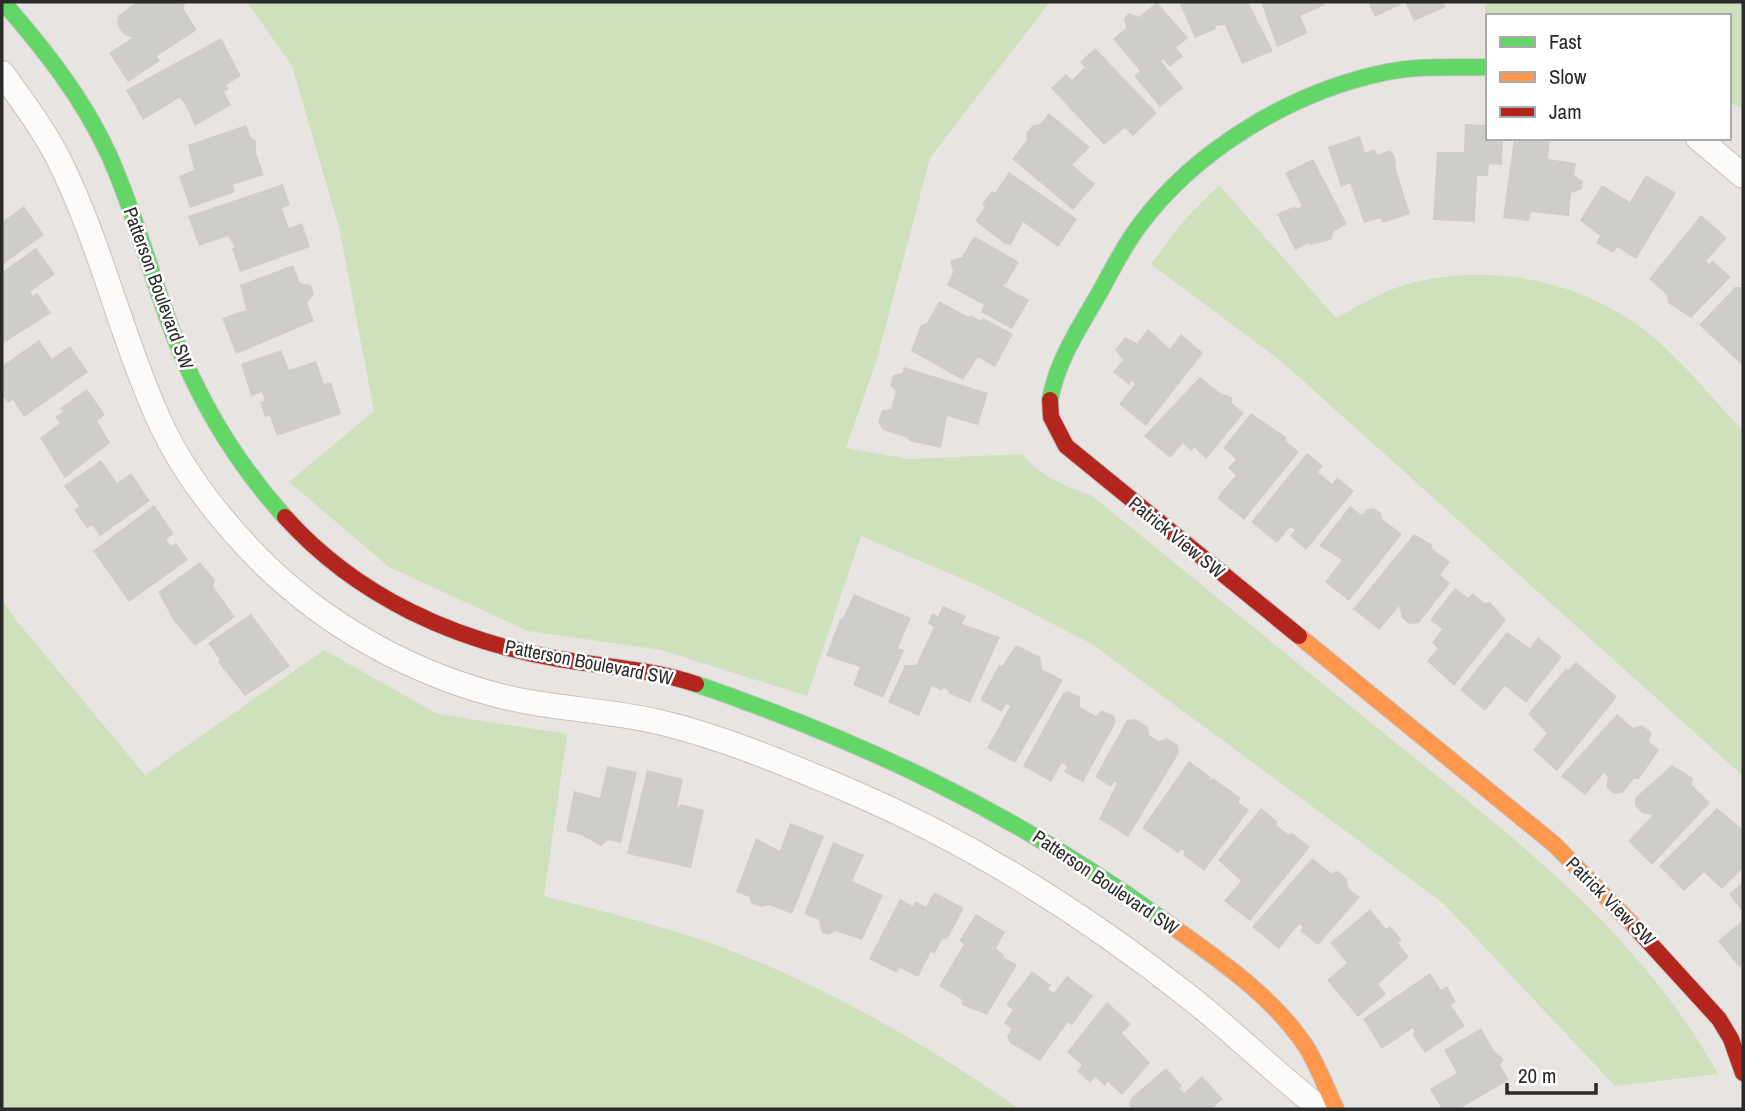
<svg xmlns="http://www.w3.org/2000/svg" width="1745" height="1111" font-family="'Archivo Narrow',sans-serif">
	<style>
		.green { fill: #cfe1bc }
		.building { fill: #cfcdca }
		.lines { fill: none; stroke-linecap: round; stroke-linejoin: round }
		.street-casing { stroke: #c4c3c3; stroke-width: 26 }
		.fast-casing { stroke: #c4c3c3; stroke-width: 18 }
		.slow-casing { stroke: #c4c3c3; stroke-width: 18 }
		.jam-casing { stroke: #c4c3c3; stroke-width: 18 }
		.street { stroke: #fcfbfa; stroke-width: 24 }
		.fast { stroke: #63d668; stroke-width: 16 }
		.slow { stroke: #ff974d; stroke-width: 16 }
		.jam { stroke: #b3261e; stroke-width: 16 }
		.labels { text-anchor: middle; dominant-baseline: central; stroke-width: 5; stroke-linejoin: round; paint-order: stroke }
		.street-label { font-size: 19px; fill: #2a2a2a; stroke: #fff }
	</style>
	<rect width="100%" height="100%" fill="#e8e4e1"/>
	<path class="green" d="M247 2H1050L930 158 877 359 846 448 909 459 1022 454C1041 476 1063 486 1091 495 1191 576 1291 658 1391 739 1513 837 1641 934 1718 1074L1615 1086 1443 903 1092 644 977 585 861 536 807 696 661 650 528 631 389 567 289 482 374 411 339 227 292 66Z
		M1484 2H1743V109L1729 102V16H1488V30Z
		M1219 185 1336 318C1359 306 1382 291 1408 284 1486 263 1572 278 1638 325 1677 354 1710 396 1743 431V776L1281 361 1151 264 1186 218Z
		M2 599 16 620 145 775 324 650 438 714 567 734 544 896C600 911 658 924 713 944 823 984 924 1043 1020 1109H2Z"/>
	<path class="building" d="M136 2H186L183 8 197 30 157 56 160 61 128 82 109 53 132 38 123 34 117 24 118 16Z
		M1157 2 1188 38 1176 48 1183 56 1170 67 1163 59 1161 61 1183 88 1160 107 1134 76 1140 71 1113 39 1126 28 1124 18 1129 13 1139 17Z
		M1179 2H1248L1273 51 1242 64 1225 25 1215 26 1216 29 1195 38Z
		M1261 2H1323L1325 5 1300 16 1308 33 1277 47Z
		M1368 2H1399L1400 5 1375 17Z
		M1405 2H1443L1446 7 1414 21Z
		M221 38 241 76 226 85 229 89 224 92 231 105 195 126 184 102 179 98 143 120 126 90Z
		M1095 48 1157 113 1133 136 1125 128 1104 145 1051 88 1066 74 1072 80 1085 67 1080 62Z
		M1049 113 1090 147 1072 165 1095 184 1073 210 1012 159 1027 140 1026 133 1033 125 1040 124Z
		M1465 124 1488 125V138H1503L1502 165 1489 164 1488 176H1477L1475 222 1433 220 1437 152H1464Z
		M246 125 251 138 256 141V153L264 175 233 185 235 192 190 208 179 176 194 170 188 145Z
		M1360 136 1365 153 1375 149 1377 155 1390 150 1395 157 1396 170 1410 214 1382 223 1381 218 1364 223 1350 183 1341 187 1328 147Z
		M1514 138H1550L1548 159 1576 163 1574 175 1583 181 1582 189 1571 193 1569 216 1531 212 1529 221 1503 218Z
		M1313 159 1347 224 1334 231 1331 240 1310 245 1309 243 1295 250 1277 214 1295 206 1296 209 1302 206 1285 173Z
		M1009 172 1077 219 1058 247 1023 222 1011 245 1005 244 975 221 985 207 982 205 984 201 992 191 995 193Z
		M1646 175 1676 193 1636 259 1617 247 1613 253 1596 243 1600 236 1580 220 1602 185 1630 202Z
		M283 184 290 205 282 208 289 228 302 223 310 247 240 272 232 248 235 247 228 236 199 246 188 216Z
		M24 206 44 235 2 265V222Z
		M1701 215 1727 238 1706 261 1710 264 1712 260 1731 277 1691 318 1668 303 1667 295 1649 279Z
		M974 236 1019 262 1006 284 1002 285 1029 300 1012 329 981 312 984 305 947 285 953 272 950 261 962 257Z
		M36 248 55 274 30 292 33 296 37 293 51 313 2 344V272Z
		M293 265 300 283 311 285 314 294 307 303 314 321 236 354 222 318 246 310 240 285Z
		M1735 287H1743L1742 365 1699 325Z
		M939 301 969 317 970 315 981 321 983 318 1013 334 995 367 978 357 963 380 911 351 921 325 927 323Z
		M1148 329 1170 349 1181 334 1203 353 1146 426 1119 404 1135 384 1131 381 1129 385 1113 372 1123 360 1115 350 1125 337 1137 343Z
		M39 340 52 359 70 346 88 372 24 417 13 400 8 403 2 394V366Z
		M281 350 289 370 316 361 324 384 331 382 341 414 277 436 270 416 265 417 260 402 265 401 262 392 251 396 241 364Z
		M904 367 988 393 978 425 947 416 941 448 909 441 908 438 883 430 878 422 882 410 891 409 896 391 890 385 893 375 902 373Z
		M1200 377 1220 393 1232 397V403L1244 413 1206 459 1194 447 1191 451 1183 443 1170 458 1144 436Z
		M87 389 105 415 97 421 110 443 65 478 40 438 60 423 55 417 63 412 60 408Z
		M1251 413 1287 438 1285 440 1299 452 1244 520 1217 498 1236 475 1228 468 1236 459 1223 448Z
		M1307 453 1323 466 1318 472 1332 484 1337 477 1354 491 1306 550 1290 536 1295 530 1290 527 1277 543 1251 522Z
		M101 460 117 483 131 473 150 501 100 536 92 525 87 528 74 510 79 506 64 486Z
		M154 505 174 534 166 539 171 546 176 543 188 560 129 602 93 551Z
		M1350 506 1362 515 1367 509 1374 508 1381 513 1382 519 1402 534 1349 601 1325 582 1342 560 1319 546Z
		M1414 534 1433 545 1431 548 1450 562 1440 575 1450 583 1419 623 1409 624 1402 618 1399 606 1379 630 1353 609Z
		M200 562 215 580 213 586 235 617 195 646 174 621 158 592Z
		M1455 588 1468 598 1473 593 1484 603 1490 602 1506 620 1454 686 1427 661 1438 648 1432 643 1442 629 1430 620Z
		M854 594 911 618 898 648 904 650 883 698 853 685 860 667 826 656 840 619 843 618Z
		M943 606 966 616 962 624 1000 637 970 703 948 693 949 691 943 688 942 691 932 686 919 716 888 702 905 665H916L934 627 928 623 932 613 938 616Z
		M251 614 290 666 245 696 218 662 220 660 208 643Z
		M1507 632 1530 648 1538 637 1562 657 1526 703 1505 686 1485 711 1460 690Z
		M1016 645 1040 657 1042 669 1063 680 1015 763 987 748 1010 706 1006 704 1002 712 980 700 999 665 1002 666Z
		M1576 662 1617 697 1557 771 1533 750 1547 733 1528 714 1566 668 1568 670Z
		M1068 691 1080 697V707L1096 716 1102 710 1114 716 1116 722 1083 782 1064 772 1067 766 1062 763 1051 782 1023 766 1063 693Z
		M1617 714 1633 728 1642 725 1652 733 1649 742 1659 750 1639 779H1634L1622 793 1614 794 1606 787 1608 777 1604 773 1585 795 1561 776Z
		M1135 719 1148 727 1149 735 1159 741 1167 738 1178 745 1179 753 1128 837 1099 819 1117 783 1114 782 1111 787 1095 777 1127 720Z
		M1189 761 1211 777 1208 781 1213 778 1241 798 1238 802 1249 810 1204 871 1183 855 1185 852 1182 849 1178 853 1142 828Z
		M1672 765 1693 778 1692 785 1710 803 1652 865 1628 841 1653 815 1642 813 1635 806V798Z
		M607 766 637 772 621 843 608 840 601 846 581 835 566 831 574 791 600 798Z
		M647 770 683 779 677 808 681 804 704 810 691 868 627 854Z
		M1261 808 1278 822 1276 825 1289 835 1291 832 1310 847 1250 921 1224 901 1241 881 1218 860Z
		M1717 808 1743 830V868L1722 889 1704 872 1684 891 1659 866Z
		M790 823 824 836 792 914 769 905 762 907 752 904 749 897 736 892 756 838 780 851Z
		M833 842 864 855 852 881 883 895 862 940 835 931 828 935 821 932 819 920 804 914Z
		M1312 858 1331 873 1338 871 1347 879 1348 888 1360 897 1318 945 1300 931 1303 927 1299 924 1279 949 1252 927Z
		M1743 882V912L1729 894Z
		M934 892 964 908 948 938 942 940 934 954 931 952 918 977 900 968 897 973 869 959 900 899 913 906 916 901 926 907Z
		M1370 909 1386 929 1390 926 1402 940 1398 943 1409 957 1378 984 1386 994 1358 1017 1327 980 1347 963 1330 943Z
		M976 914 1005 932 996 948 1004 955 1003 957 1017 965 987 1015 962 1005 961 999 939 986 964 944 959 941Z
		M1743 920V963L1739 967 1718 941Z
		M1032 971 1051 985 1048 989 1054 993 1067 976 1093 996 1072 1025 1068 1022 1040 1061 1010 1043 1007 1036 1012 1029 1004 1023 1013 1010 1006 1005Z
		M1430 973 1441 990 1447 986 1456 1002 1451 1005 1465 1026 1425 1053 1412 1034 1415 1032 1413 1028 1382 1049 1363 1019Z
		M1107 1002 1131 1024 1122 1033 1150 1063 1122 1095 1108 1082 1105 1086 1095 1077 1090 1083 1077 1071 1082 1065 1067 1052Z
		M1481 1028 1494 1051 1504 1059 1500 1065 1509 1080 1459 1109H1442L1430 1089 1457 1073 1444 1050Z
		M1166 1068 1182 1086 1179 1088 1184 1093 1202 1076 1223 1099 1212 1109H1131L1129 1103 1132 1097Z"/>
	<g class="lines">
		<g class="street-casing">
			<path id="street" d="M2 73C22 101 45 131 60 162 101 245 121 336 159 420 183 473 222 522 263 563 326 625 408 671 493 694 547 709 604 709 659 722 722 737 784 763 843 788 969 841 1086 915 1193 1000 1237 1035 1277 1075 1321 1109
				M1698 138 1743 176"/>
		</g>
		<g class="fast-casing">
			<path id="fast" d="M3 2C44 49 83 98 109 155 136 215 152 280 176 341 202 406 238 465 285 517
				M1050 400C1057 360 1081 325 1101 290 1113 268 1124 246 1139 226 1196 149 1293 91 1387 72 1420 65 1455 68 1488 67
				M696 684C865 742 1016 814 1162 919"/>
		</g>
		<g class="slow-casing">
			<path id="slow" d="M1299 636 1555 845 1636 928
				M1162 919C1212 955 1270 993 1305 1045 1318 1065 1326 1088 1336 1109"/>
		</g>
		<g class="jam-casing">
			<path id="jam" d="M1050 400 1051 417 1066 446 1299 636
				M285 517C357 597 455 641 559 659 605 667 651 669 696 684
				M1636 928 1719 1019 1731 1039 1743 1073"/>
		</g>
		<use href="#street" class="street"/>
		<use href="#fast" class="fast"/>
		<use href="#slow" class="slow"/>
		<use href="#jam" class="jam"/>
	</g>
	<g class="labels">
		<g class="street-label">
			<text transform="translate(159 288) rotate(70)">Patterson Boulevard SW</text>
			<text transform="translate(1177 537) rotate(39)">Patrick View SW</text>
			<text transform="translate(589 662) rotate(11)">Patterson Boulevard SW</text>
			<text transform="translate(1106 882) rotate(34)">Patterson Boulevard SW</text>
			<text transform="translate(1611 901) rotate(45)">Patrick View SW</text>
		</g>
	</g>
	<rect width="1745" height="1111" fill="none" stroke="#2a2a2a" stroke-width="7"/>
	<rect x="1486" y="14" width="245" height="126" fill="#ffffff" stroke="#aaaaaa" stroke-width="2"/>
	<rect x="1500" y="37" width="35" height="10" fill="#63d668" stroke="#aaaaaa" stroke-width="2"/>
	<text x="1549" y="49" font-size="21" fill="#2a2a2a">Fast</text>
	<rect x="1500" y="72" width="35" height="10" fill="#ff974d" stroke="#aaaaaa" stroke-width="2"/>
	<text x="1549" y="84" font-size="21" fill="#2a2a2a">Slow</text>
	<rect x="1500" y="107" width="35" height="10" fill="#b3261e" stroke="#aaaaaa" stroke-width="2"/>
	<text x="1549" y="119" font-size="21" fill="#2a2a2a">Jam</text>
	<path d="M1507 1083v10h89v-10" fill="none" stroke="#2a2a2a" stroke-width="3.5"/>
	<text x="1518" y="1083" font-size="21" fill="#2a2a2a" stroke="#ffffff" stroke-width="5" paint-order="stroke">20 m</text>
</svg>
